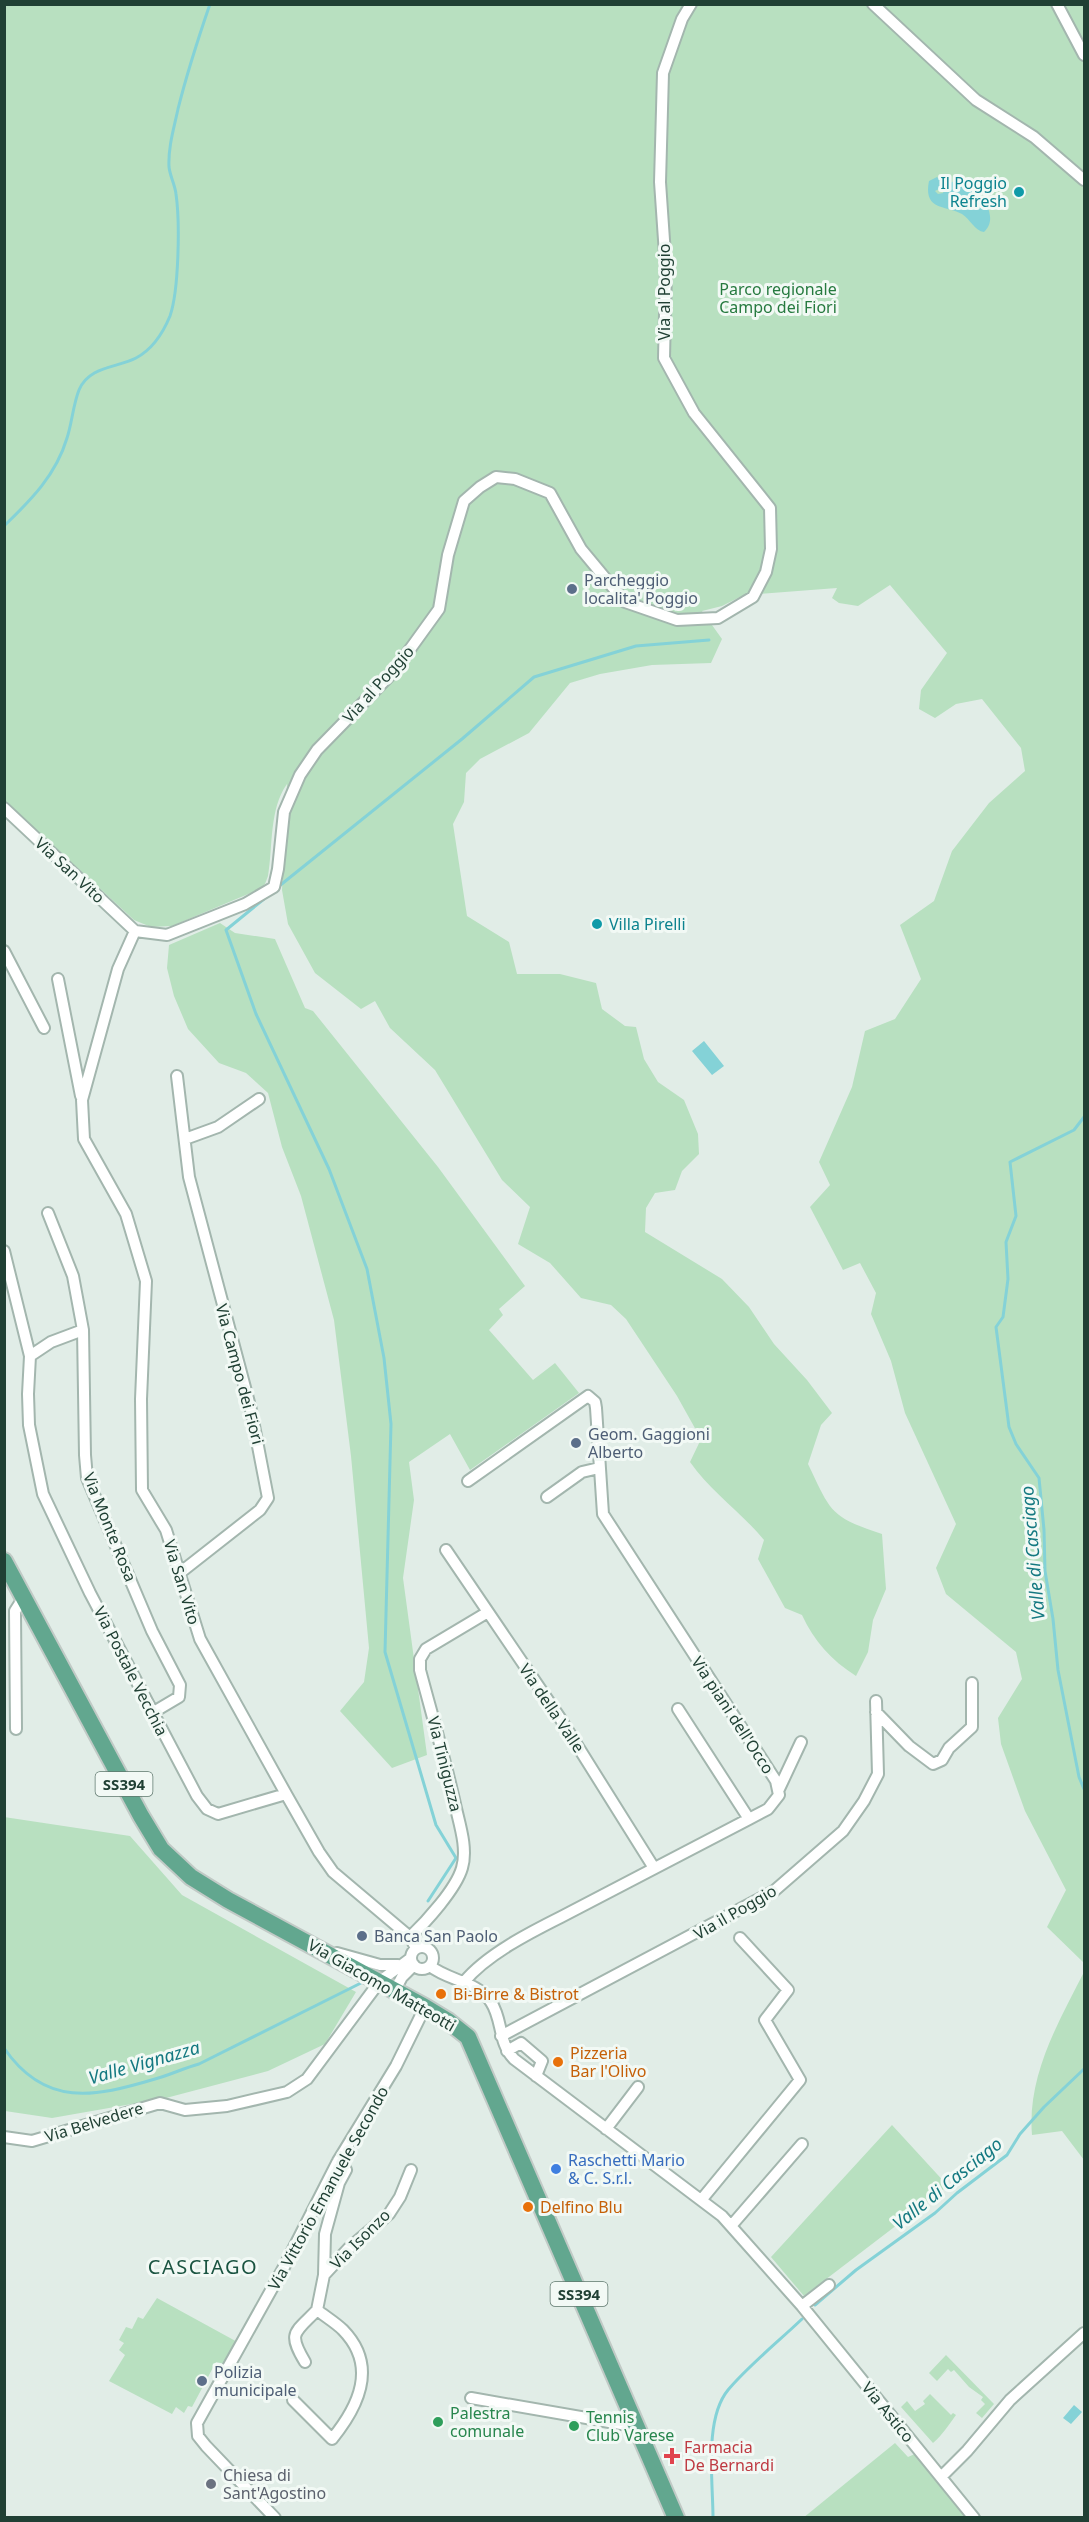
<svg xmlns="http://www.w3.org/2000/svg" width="1089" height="2522" font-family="'Noto Sans',sans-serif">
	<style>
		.green { fill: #b8e0c0 }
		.water { fill: #84d2d7 }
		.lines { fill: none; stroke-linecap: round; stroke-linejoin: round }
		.stream { stroke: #84d2d7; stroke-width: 3 }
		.street-casing { stroke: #a3b6ae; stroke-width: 14 }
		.primary-casing { stroke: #c1cac6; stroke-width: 20 }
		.street { stroke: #fff; stroke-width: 10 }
		.primary { stroke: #62a78f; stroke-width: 16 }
		.culture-dot { fill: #0f9aa8; stroke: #f2f9f5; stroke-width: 2 }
		.service-dot { fill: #5c6f8a; stroke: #f2f9f5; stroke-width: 2 }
		.food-dot { fill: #e8710a; stroke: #f2f9f5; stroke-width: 2 }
		.shop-dot { fill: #3f7fe0; stroke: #f2f9f5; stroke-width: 2 }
		.leisure-dot { fill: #2e9e5b; stroke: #f2f9f5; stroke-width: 2 }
		.health-dot { fill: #e0444e; stroke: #f2f9f5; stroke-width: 2 }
		.worship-dot { fill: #6b7280; stroke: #f2f9f5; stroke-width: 2 }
		.labels { text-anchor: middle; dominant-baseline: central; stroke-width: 6; stroke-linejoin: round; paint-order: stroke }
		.shield { fill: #f2f9f5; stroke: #5f786e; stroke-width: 1.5 }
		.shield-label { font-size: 15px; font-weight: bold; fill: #204034 }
		.culture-label { font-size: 16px; fill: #0d838f; stroke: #f2f9f5; text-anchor: end }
		.park-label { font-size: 16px; fill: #267a3f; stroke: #f2f9f5 }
		.street-label { font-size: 16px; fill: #204034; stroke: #f2f9f5 }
		.service-label { font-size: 16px; fill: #4e5e75; stroke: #f2f9f5; text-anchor: start }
		.food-label { font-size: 16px; fill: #c56008; stroke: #f2f9f5; text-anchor: start }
		.shop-label { font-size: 16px; fill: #366cbe; stroke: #f2f9f5; text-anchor: start }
		.leisure-label { font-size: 16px; fill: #27864d; stroke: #f2f9f5; text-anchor: start }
		.health-label { font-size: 16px; fill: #be3a42; stroke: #f2f9f5; text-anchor: start }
		.worship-label { font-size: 16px; fill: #5b616d; stroke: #f2f9f5; text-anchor: start }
		.water-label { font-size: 18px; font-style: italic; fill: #147981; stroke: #f2f9f5 }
		.quarter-label { font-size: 20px; letter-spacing: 1.5px; fill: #1a5441; stroke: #f2f9f5 }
	</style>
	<rect width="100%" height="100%" fill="#e1ede7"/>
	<path class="green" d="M4 5H1084V1963L1047 1927 1066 1890 1025 1811 1001 1744 998 1718 1022 1679 1016 1652 946 1594 936 1568 956 1524 905 1413 891 1361 871 1314 876 1293 860 1263 843 1270 810 1207 830 1185 819 1162 852 1087 865 1031 895 1019 921 979 900 925 934 901 952 851 989 803 1025 771 1021 748 982 699 956 704 935 718 919 709 921 690 947 653 890 585 858 606 839 603 832 598 837 588 744 595 722 606 702 611 722 639 711 663 652 665 600 674 570 683 529 733 480 759 466 773 464 802 453 824 467 916 509 942 517 974H560L596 983 602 1009 625 1026 636 1027 644 1059 658 1082 684 1100 698 1134 699 1154 682 1171 675 1190 655 1193 646 1208 645 1232 722 1279 749 1307 774 1344 807 1380 832 1413 821 1425 808 1464C831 1512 830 1517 882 1534L886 1589 873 1620 868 1652 856 1676C831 1660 814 1641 802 1615L785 1608 758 1559 764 1540C741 1512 711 1492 690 1462L701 1439 677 1396 626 1319 611 1305 581 1298 550 1263 518 1244 530 1207 502 1180 435 1070 390 1028 375 1001 361 1009 315 973 288 924 282 890 287 784C269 809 273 847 268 876L265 884 258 890 172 926 151 927 134 920 5 801Z
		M220 923 235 933 275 939 305 1008 313 1011 438 1167 525 1286 499 1309 503 1315 489 1330 533 1380 555 1363 579 1393 470 1470 450 1434 409 1462 414 1500 403 1578 427 1755 392 1768 340 1711 364 1682 369 1648 351 1456 334 1320 301 1196 282 1147 268 1093 246 1073 219 1063 188 1029 174 996 167 968 169 945Z
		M4 1817 130 1836 182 1895 356 1992 325 2044 268 2071 166 2098 52 2118 5 2111Z
		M1084 1972V2160L1062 2131 1032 2135C1027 2076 1058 2023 1084 1972Z
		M892 2125 948 2186 804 2296 771 2257Z
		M157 2298 241 2344 229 2365 216 2362 192 2407 188 2406 184 2413 176 2407 172 2414 109 2381 125 2355 119 2350 124 2343 119 2340 126 2327 132 2329 138 2317 143 2319Z
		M946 2355 994 2404 982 2418 976 2413 985 2404 981 2400 983 2397 969 2387 954 2370 951 2372 948 2369 937 2381 929 2373Z
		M930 2394 951 2415 953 2413 956 2415C948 2426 943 2434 933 2443L901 2407 907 2401 915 2411 925 2404 923 2401Z
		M895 2443 908 2457 917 2453 966 2517 803 2518Z"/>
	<path class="water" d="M937 177 943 183V187L935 191 938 194 943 193C955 157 1008 211 984 232 975 231 970 219 962 214 946 205 923 211 929 181Z
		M704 1041 724 1066 712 1075 692 1051Z
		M1074 2405 1082 2412 1071 2424 1063 2418Z"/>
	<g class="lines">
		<path class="stream" d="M4 526C31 500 56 475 67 438 72 423 73 405 79 390 89 366 117 368 136 358 153 349 163 333 170 316 179 290 180 222 176 194 175 185 170 176 169 167 168 147 174 128 178 109 187 73 198 39 210 4
			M278 887 462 739 534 677 636 646 709 640
			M264 899 226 930 256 1014 329 1169 367 1269 384 1358 391 1424 385 1652 436 1825 456 1858 428 1901
			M1084 1117 1074 1130 1010 1162 1016 1216 1006 1242 1008 1279 1003 1317 996 1327 1009 1427 1016 1444 1039 1478 1044 1530 1045 1571 1053 1619 1058 1670 1079 1777 1084 1789
			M4 2048C45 2108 95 2097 155 2079 170 2075 184 2068 199 2064L361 1983
			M815 2305 856 2270 935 2213 957 2193 1007 2155 1020 2134 1044 2107 1084 2069
			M713 2518C713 2481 704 2419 728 2390 748 2366 779 2341 802 2319"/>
		<g class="street-casing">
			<path id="street" d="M873 4 976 100 1034 137 1084 180
				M1057 4 1084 55
				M4 808 135 931
				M4 951 44 1028
				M58 979 81 1096
				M177 1076 189 1177 251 1410 268 1498 260 1510 181 1572
				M185 1139 218 1127 259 1099
				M48 1213 73 1276 83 1330 85 1455 87 1478 152 1631 180 1685 179 1697 152 1713
				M4 1251 30 1356 28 1394 29 1425 43 1494 90 1593 197 1796 207 1809 218 1814 286 1794 319 1852 333 1872 410 1937 416 1948
				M30 1356 51 1342 83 1330
				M547 1497 582 1472 599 1468
				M446 1550 560 1718 654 1868
				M678 1709 749 1819
				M876 1712 909 1746 933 1764 942 1760 949 1748 972 1727V1683
				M16 1729 15 1611 24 1597
				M779 1789 801 1742
				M286 1794 200 1639 166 1530 142 1490 141 1399 146 1281 126 1214 84 1139 82 1100 118 969 135 931 167 935 245 904 274 887 278 869 284 812 300 775 317 750 395 670 439 609 448 555 464 501 480 487 496 477 515 479 550 493 581 549 625 602 677 620 718 618 753 597 766 572 771 549 770 508 694 413 664 358 666 269 660 182 663 73 682 19 691 4
				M410 1937C426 1922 456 1889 462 1868 468 1848 459 1823 455 1804 445 1759 432 1715 420 1670V1659L426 1649 488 1612
				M411 1958a11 11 0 1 1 22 0a11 11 0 1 1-22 0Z
				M337 1953 380 1965H398
				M430 1966C449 1981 477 1981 491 2002 503 2020 498 2043 514 2059L722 2216 802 2306 974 2518
				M464 1982C486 1955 529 1933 561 1917L749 1819 768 1809 779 1795 776 1781 603 1514 596 1408 595 1402 588 1396 468 1481
				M395 1990 402 1977 414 1965
				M501 2036 774 1891 843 1831 864 1801 878 1774 876 1701
				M507 2051 521 2043 542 2061 536 2076
				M606 2129 638 2087
				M4 2137 32 2141 160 2103 185 2110 227 2106 287 2092 307 2079 380 1981 411 1958
				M702 2199 800 2080 765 2020 788 1990 740 1938
				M731 2226 802 2144
				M324 2275 349 2248 389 2214 400 2197 411 2170
				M802 2306 829 2285
				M305 2362C287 2332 295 2333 317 2310
				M471 2398 621 2424 636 2422
				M293 2400 332 2439C359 2406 378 2366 343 2330 336 2323 326 2317 317 2310L324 2275 325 2234 339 2183 346 2170 338 2161
				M941 2477 967 2451 1010 2400 1084 2333
				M275 2518 206 2446 198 2436 197 2423 284 2267 338 2161 396 2066 425 2007"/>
		</g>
		<g class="primary-casing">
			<path id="primary" d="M4 1561 141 1816 161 1849 191 1877 228 1900 425 2007 448 2021 468 2037 676 2518"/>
		</g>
		<use href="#street" class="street"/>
		<use href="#primary" class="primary"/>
	</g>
	<g class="culture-dot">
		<circle cx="1019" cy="192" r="6"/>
		<circle cx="597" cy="924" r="6"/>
	</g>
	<g class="service-dot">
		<circle cx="572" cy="589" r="6"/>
		<circle cx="576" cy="1443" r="6"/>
		<circle cx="362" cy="1936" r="6"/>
		<circle cx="202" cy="2381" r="6"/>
	</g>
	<g class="food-dot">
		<circle cx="441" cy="1994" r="6"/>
		<circle cx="558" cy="2062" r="6"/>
		<circle cx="528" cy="2207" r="6"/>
	</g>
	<circle class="shop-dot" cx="556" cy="2169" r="6"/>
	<g class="leisure-dot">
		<circle cx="438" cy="2422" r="6"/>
		<circle cx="574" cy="2426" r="6"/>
	</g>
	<path class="health-dot" d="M669 2447h6v6h6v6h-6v6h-6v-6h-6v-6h6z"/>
	<circle class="worship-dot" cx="211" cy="2484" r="6"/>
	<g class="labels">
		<g class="shield">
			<rect x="95.5" y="1772" width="57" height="24" rx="4.5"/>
			<rect x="550.5" y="2282" width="57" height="24" rx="4.5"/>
		</g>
		<g class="shield-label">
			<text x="124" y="1784">SS394</text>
			<text x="579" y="2294">SS394</text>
		</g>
		<g class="culture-label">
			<text x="1007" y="183">Il Poggio<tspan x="1007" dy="18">Refresh</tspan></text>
			<text x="609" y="924" text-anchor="start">Villa Pirelli</text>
		</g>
		<g class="park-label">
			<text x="778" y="289">Parco regionale<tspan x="778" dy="18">Campo dei Fiori</tspan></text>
		</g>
		<g class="street-label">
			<text transform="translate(664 292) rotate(-90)">Via al Poggio</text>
			<text transform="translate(378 684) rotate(-48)">Via al Poggio</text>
			<text transform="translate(70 870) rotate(43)">Via San Vito</text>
			<text transform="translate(240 1374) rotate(75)">Via Campo dei Fiori</text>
			<text transform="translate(110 1527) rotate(68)">Via Monte Rosa</text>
			<text transform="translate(182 1582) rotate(73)">Via San Vito</text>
			<text transform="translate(131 1671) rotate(63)">Via Postale Vecchia</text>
			<text transform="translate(552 1708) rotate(56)">Via della Valle</text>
			<text transform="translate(733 1715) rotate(57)">Via piani dell'Occo</text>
			<text transform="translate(445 1764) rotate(76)">Via Tiniguzza</text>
			<text transform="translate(735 1912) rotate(-30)">Via il Poggio</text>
			<text transform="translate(382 1985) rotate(30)">Via Giacomo Matteotti</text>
			<text transform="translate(94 2122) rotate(-17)">Via Belvedere</text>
			<text transform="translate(328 2188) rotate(-61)">Via Vittorio Emanuele Secondo</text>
			<text transform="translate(360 2239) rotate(-45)">Via Isonzo</text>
			<text transform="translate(888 2412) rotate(51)">Via Astico</text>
		</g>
		<g class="service-label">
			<text x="584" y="580">Parcheggio<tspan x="584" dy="18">localita' Poggio</tspan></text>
			<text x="588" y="1434">Geom. Gaggioni<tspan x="588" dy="18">Alberto</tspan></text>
			<text x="374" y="1936">Banca San Paolo</text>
			<text x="214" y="2372">Polizia<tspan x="214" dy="18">municipale</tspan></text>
		</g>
		<g class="food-label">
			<text x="453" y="1994">Bi-Birre &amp; Bistrot</text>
			<text x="570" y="2053">Pizzeria<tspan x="570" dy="18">Bar l'Olivo</tspan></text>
			<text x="540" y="2207">Delfino Blu</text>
		</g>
		<g class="shop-label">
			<text x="568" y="2160">Raschetti Mario<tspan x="568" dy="18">&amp; C. S.r.l.</tspan></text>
		</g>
		<g class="leisure-label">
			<text x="450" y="2413">Palestra<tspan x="450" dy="18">comunale</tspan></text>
			<text x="586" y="2417">Tennis<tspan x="586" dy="18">Club Varese</tspan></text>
		</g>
		<g class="health-label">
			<text x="684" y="2447">Farmacia<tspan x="684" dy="18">De Bernardi</tspan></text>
		</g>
		<g class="worship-label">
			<text x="223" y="2475">Chiesa di<tspan x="223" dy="18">Sant'Agostino</tspan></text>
		</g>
		<g class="water-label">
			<text transform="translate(1032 1553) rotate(-95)">Valle di Casciago</text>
			<text transform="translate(144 2062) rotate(-16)">Valle Vignazza</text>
			<text transform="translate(947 2183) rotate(-39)">Valle di Casciago</text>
		</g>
		<g class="quarter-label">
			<text x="203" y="2266">CASCIAGO</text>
		</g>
	</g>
	<rect width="1089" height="2522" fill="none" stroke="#204034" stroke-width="12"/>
</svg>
